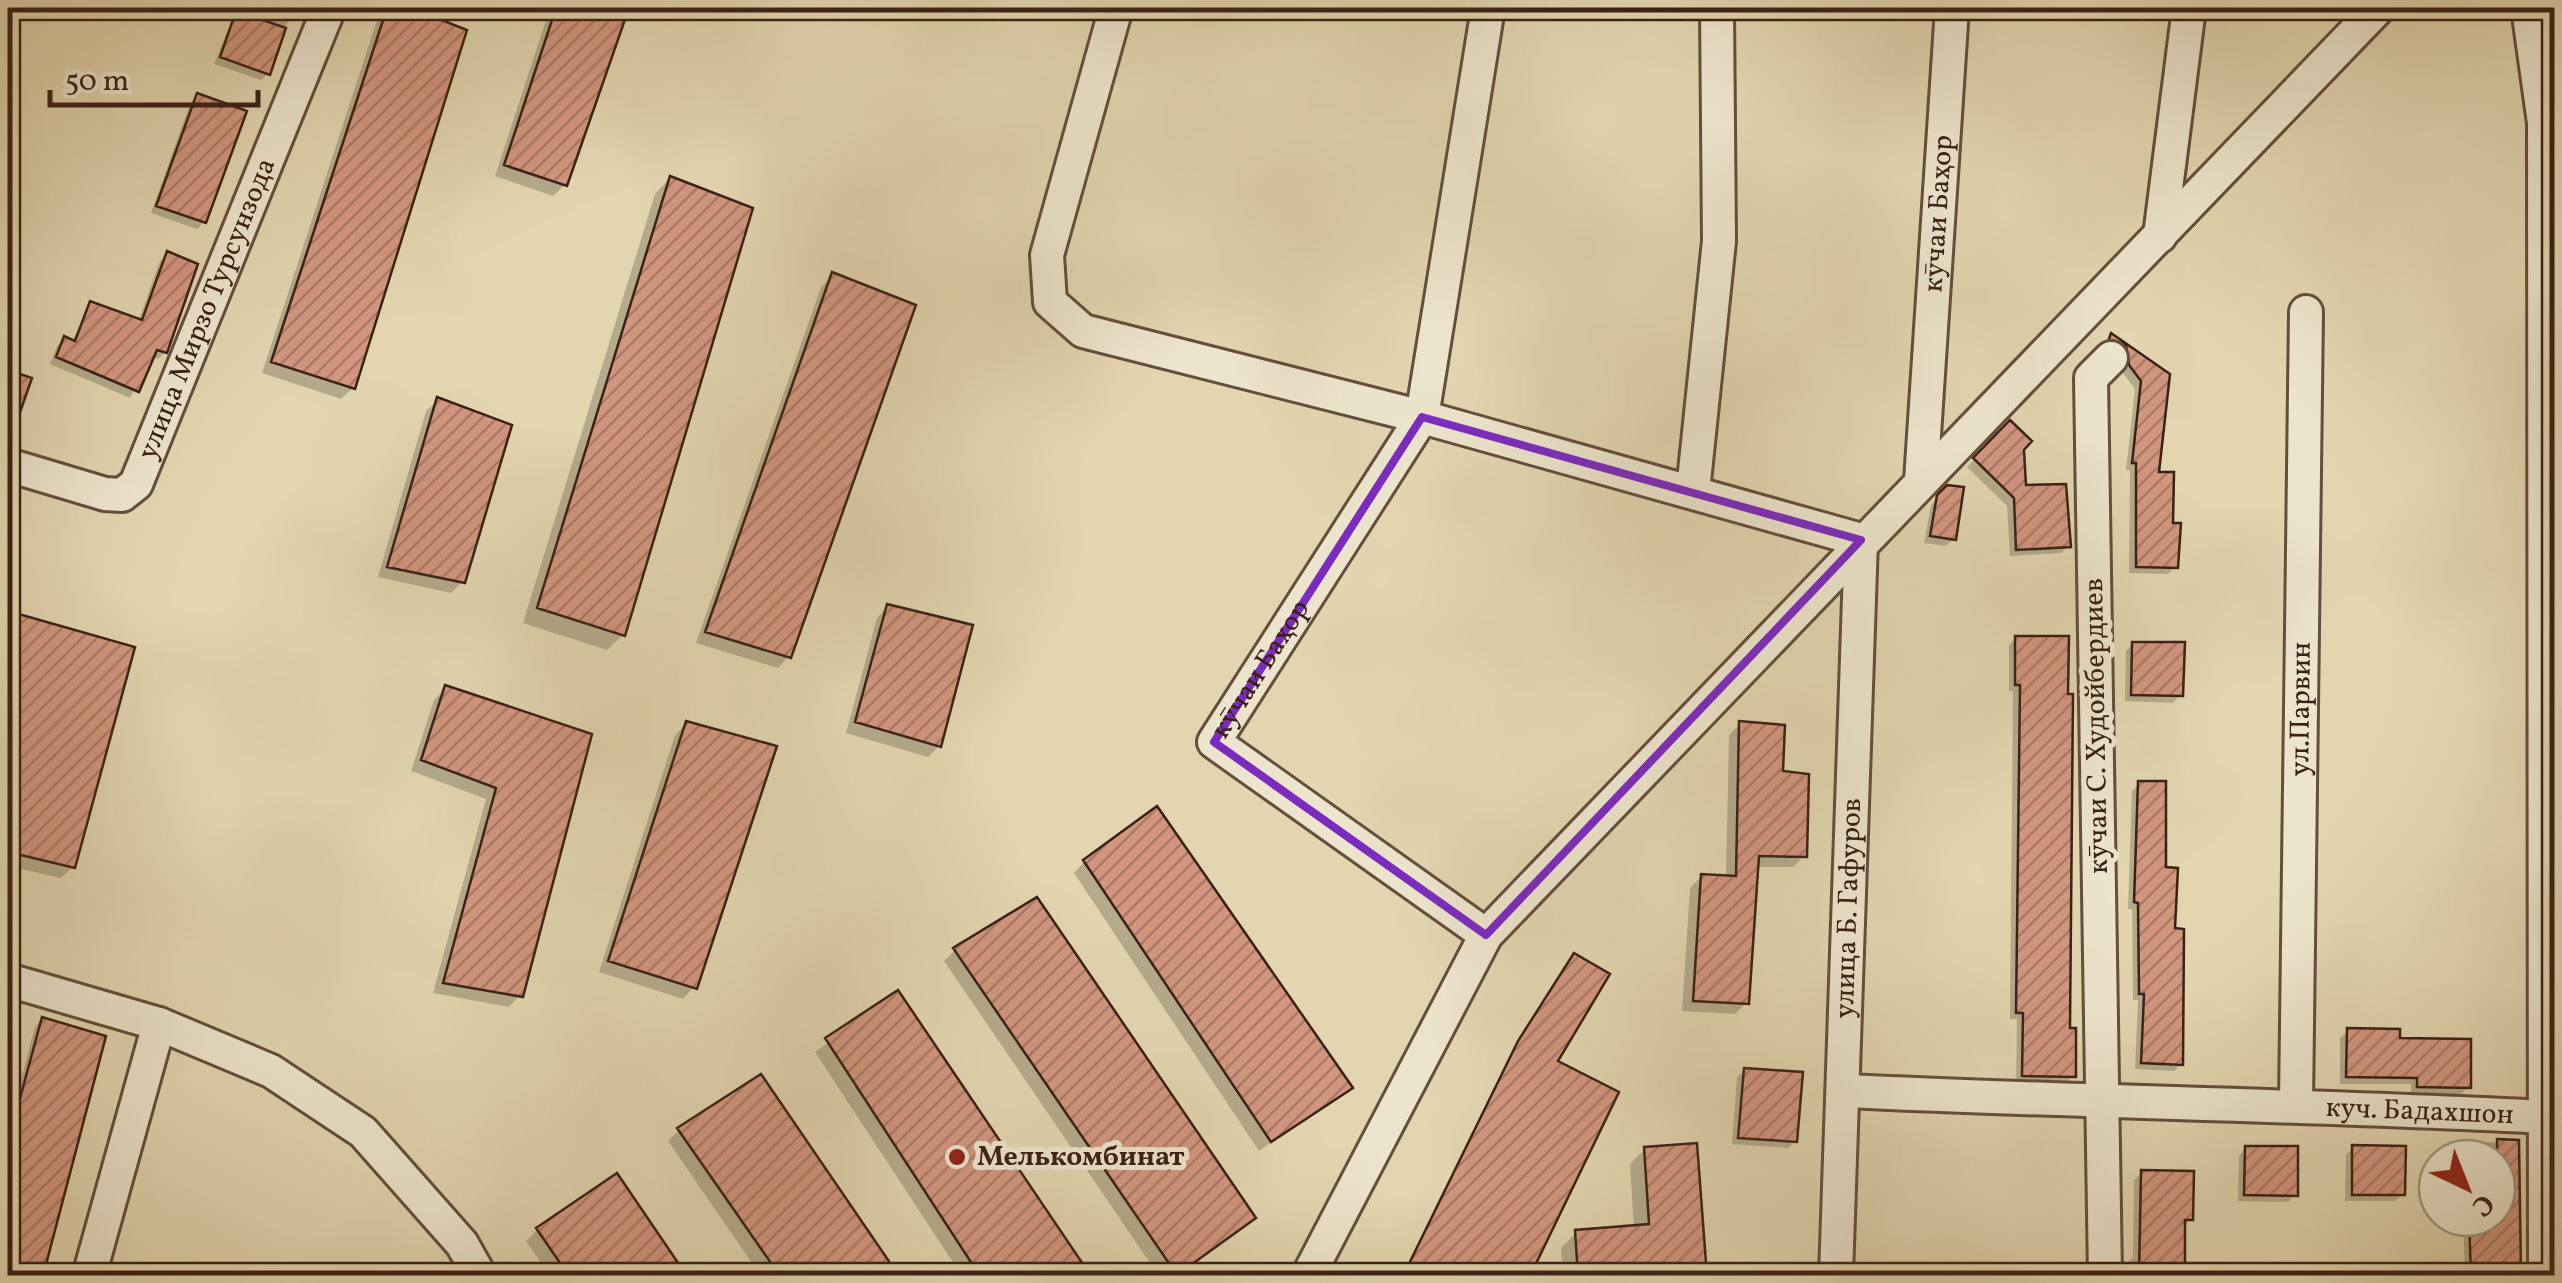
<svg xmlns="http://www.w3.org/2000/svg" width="2562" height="1283" font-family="Vollkorn,serif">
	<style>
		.shadow { fill: #0003 }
		.building { fill: url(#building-hatch); stroke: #3a2116; stroke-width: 2.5 }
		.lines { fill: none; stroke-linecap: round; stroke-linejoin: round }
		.minor-casing { stroke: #644e3c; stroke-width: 38 }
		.minor { stroke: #ece4cc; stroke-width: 32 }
		.marked { fill: none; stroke: #7b2cbf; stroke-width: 8; stroke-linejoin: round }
		.poi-dot { fill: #8f2418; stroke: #ece4cc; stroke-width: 4 }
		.labels { text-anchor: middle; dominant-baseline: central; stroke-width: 10; stroke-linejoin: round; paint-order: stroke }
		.street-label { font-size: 28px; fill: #3a2116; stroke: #ece4cc }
		.poi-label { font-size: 28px; font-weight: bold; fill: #3a2116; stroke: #ece4cc; text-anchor: start }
	</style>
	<defs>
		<pattern id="building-hatch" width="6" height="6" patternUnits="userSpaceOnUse" patternTransform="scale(2.5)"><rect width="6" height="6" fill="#d2967f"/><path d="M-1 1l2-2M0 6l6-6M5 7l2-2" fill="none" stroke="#ab7a67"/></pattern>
	</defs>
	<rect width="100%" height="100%" fill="#e2d5b0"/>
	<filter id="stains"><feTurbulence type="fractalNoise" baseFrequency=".002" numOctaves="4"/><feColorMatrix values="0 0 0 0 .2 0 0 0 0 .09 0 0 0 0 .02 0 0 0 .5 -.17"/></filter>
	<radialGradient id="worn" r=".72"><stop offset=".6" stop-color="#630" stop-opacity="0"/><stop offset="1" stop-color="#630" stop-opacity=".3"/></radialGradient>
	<path class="shadow" d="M237 8H293L268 73 261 80 214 64Z
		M385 8H404L464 31 353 388 341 399 262 373 379 14Z
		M550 8H626L565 185 553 196 495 176Z
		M197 96 204 222 197 229 151 213 190 104Z
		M670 178 623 635 607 650 523 623 655 194Z
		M168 254 165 352 158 359 151 357 130 398 50 364 57 346 65 339 72 342 90 304 138 322 160 261Z
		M833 275 789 656 778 668 696 643 821 287Z
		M2111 336 2167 375 2156 475 2170 526 2175 567 2168 574 2129 573 2130 470H2126L2135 389 2123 373 2119 351 2103 346Z
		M438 400 462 582 451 593 378 577 426 411Z
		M2010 423 2021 449 2024 487 2068 546 2061 553 2010 556 2007 506 1967 467Z
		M1948 487 1953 539 1946 546 1924 543 1931 505Z
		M888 606 939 746 928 757 846 733 877 618Z
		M8 614 132 649 73 867 61 878 8 866Z
		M2016 638 2073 1076 2066 1083H2016L2017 1019H2010L2013 691H2009V645Z
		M2133 644 2180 695 2173 703 2125 701 2126 651Z
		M446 688 589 735 520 995 509 1007 433 993 486 799 411 771 434 700Z
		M687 723 694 987 683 999 599 972 675 735Z
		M1740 724 1804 856 1793 867H1755L1746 1003 1735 1014 1682 1011 1690 888 1702 876 1726 878 1729 735Z
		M2139 784 2163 869 2173 930 2181 1064 2174 1071 2135 1069 2138 1000H2133L2132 909H2128L2132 791Z
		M1085 861 1349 1087 1259 1151 1074 873Z
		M955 950 1253 1218 1177 1276H1159L944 961Z
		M897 993 1088 1276H962L815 1052Z
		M42 1019 39 1276H8V1129L35 1027Z
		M2348 1031 2397 1040 2468 1087 2461 1094H2411V1084H2340V1038Z
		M1745 1070 1795 1141 1788 1148 1732 1144 1737 1077Z
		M679 1130 896 1276H761L668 1141Z
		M2467 1142H2517L2521 1276H2465L2463 1218H2497V1158H2460V1149Z
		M2246 1148 2295 1195 2288 1202 2238 1201 2239 1156Z
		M2353 1148 2402 1194 2395 1201H2345L2346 1155Z
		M1645 1149 1703 1276H1563L1561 1248 1576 1233 1634 1228 1630 1164Z
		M2142 1173 2191 1219 2183 1227 2184 1276H2125V1265L2133 1257 2134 1180Z
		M537 1230 684 1276H550L526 1241Z"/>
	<path class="building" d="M387 8H411L467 30 355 389 271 362Z
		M556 8H629L567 186 504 165Z
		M236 11 286 28 270 75 220 57Z
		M197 93 247 111 206 223 156 206Z
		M670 176 753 208 625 636 537 608Z
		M167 251 198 264 167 353 157 350 139 392 56 357 64 336 75 341 90 301 142 320Z
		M832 272 916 305 791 658 705 632Z
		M2111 333 2170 374 2159 472H2174L2173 523H2181L2178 568 2136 567V463H2132L2141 381 2129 365 2126 345 2109 339Z
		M8 370 32 378 11 438 8 437Z
		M437 397 512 425 465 583 387 567Z
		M2010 420 2032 441 2024 450 2026 485 2066 484 2071 547 2016 550 2014 498 1973 458Z
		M1947 485 1964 487 1956 540 1930 536 1937 495Z
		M887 604 973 625 941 747 855 722Z
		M8 611 135 647 75 868 8 852Z
		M2015 636H2069L2068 694H2073L2070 1028H2076V1077L2022 1076 2023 1013H2016L2020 685H2015Z
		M2132 642H2185L2183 696 2131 695Z
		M445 685 592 734 523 997 443 983 496 788 421 760Z
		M686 721 777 746 697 989 608 961Z
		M1739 721 1785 725 1783 771 1809 774 1807 857 1759 856 1749 1004 1693 1001 1701 874 1736 876Z
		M2138 781H2166V867L2178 868 2175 928 2184 929 2183 1065 2141 1063 2144 994H2139L2138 903 2134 902Z
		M1157 806 1353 1088 1271 1142 1083 860Z
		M1037 897 1256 1218 1177 1275 953 948Z
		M1574 953 1610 974 1558 1061 1619 1092 1530 1276H1403L1518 1041Z
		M898 990 1091 1276H980L825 1038Z
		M42 1017 106 1036 43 1276H8V1143Z
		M2347 1028 2400 1029V1038L2471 1039V1088L2417 1087V1078L2346 1077Z
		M1744 1068 1803 1072 1797 1142 1738 1138Z
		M761 1074 899 1276H780L677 1128Z
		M2497 1139 2519 1140 2521 1276H2471L2469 1218H2497Z
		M1697 1143 1707 1276H1578L1575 1230 1649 1224 1644 1147Z
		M2352 1145 2406 1146 2405 1195H2352Z
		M2245 1146H2298V1196L2244 1195Z
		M2141 1170 2194 1171 2193 1220H2185V1276H2139Z
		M617 1173 687 1276H569L536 1228Z"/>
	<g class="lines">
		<g class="minor-casing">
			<g id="minor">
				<path d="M1116 8 1047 255 1050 302 1083 331 1422 417 1861 540"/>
				<path d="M2528 8 2544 123 2545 1276"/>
				<path d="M2160 236 2189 8"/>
				<path id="s1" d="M8 465 105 494 122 495 136 484 329 8"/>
				<path id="s2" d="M1921 481 1952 8"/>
				<path d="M1693 491 1719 241 1717 8"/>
				<path id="s3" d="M1486 935 1214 742 1422 417 1488 8"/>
				<path d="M8 980 159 1024 271 1071 363 1132 462 1244 480 1276"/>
				<path id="s4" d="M1845 1091C2078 1102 2312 1105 2545 1117"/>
				<path id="s5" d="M2296 1104 2306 312"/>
				<path d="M89 1276 159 1024"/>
				<path d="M1308 1276 1486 935 2378 8"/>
				<path id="s6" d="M1836 1276 1861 540"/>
				<path d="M2105 1276 2091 378 2111 358"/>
			</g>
		</g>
		<use href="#minor" class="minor"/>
	</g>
	<path class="marked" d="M1422 417 1861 540 1486 935 1214 742Z"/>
	<circle class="poi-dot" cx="957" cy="1157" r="10"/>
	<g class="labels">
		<g class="street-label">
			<text stroke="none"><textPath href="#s2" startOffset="268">кӯчаи Баҳор</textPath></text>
			<text stroke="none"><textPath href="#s1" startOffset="325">улица Мирзо Турсунзода</textPath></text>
			<text stroke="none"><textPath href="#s3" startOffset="420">кӯчаи Баҳор</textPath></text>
			<text stroke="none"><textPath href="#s5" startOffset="395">ул.Парвин</textPath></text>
			<text transform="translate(2097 726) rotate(-91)">кӯчаи С. Худойбердиев</text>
			<text stroke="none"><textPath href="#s6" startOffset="368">улица Б. Гафуров</textPath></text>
			<text stroke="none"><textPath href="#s4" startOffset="575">куч. Бадахшон</textPath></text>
		</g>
		<g class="poi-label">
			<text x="977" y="1157">Мелькомбинат</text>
		</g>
	</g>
	<rect width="2562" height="1283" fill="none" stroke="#e2d5b0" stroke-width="40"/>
	<rect x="10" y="10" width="2542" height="1263" fill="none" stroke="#3a2116" stroke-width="5"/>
	<rect x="20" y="20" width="2522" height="1243" fill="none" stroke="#3a2116" stroke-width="2.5"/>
	<g transform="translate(2467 1188) rotate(137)"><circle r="48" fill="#ece4cc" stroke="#a59683" stroke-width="2.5"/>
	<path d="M0-8L18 38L0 25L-18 38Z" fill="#8f2418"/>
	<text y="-15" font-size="28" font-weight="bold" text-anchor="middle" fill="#3a2116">С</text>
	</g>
	<path d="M50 90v15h208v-15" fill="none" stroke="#3a2116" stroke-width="5"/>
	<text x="65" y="90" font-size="30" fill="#3a2116" stroke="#ece4cc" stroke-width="8" paint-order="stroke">50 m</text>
	<rect width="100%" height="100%" filter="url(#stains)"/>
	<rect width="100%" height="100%" fill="url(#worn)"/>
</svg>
